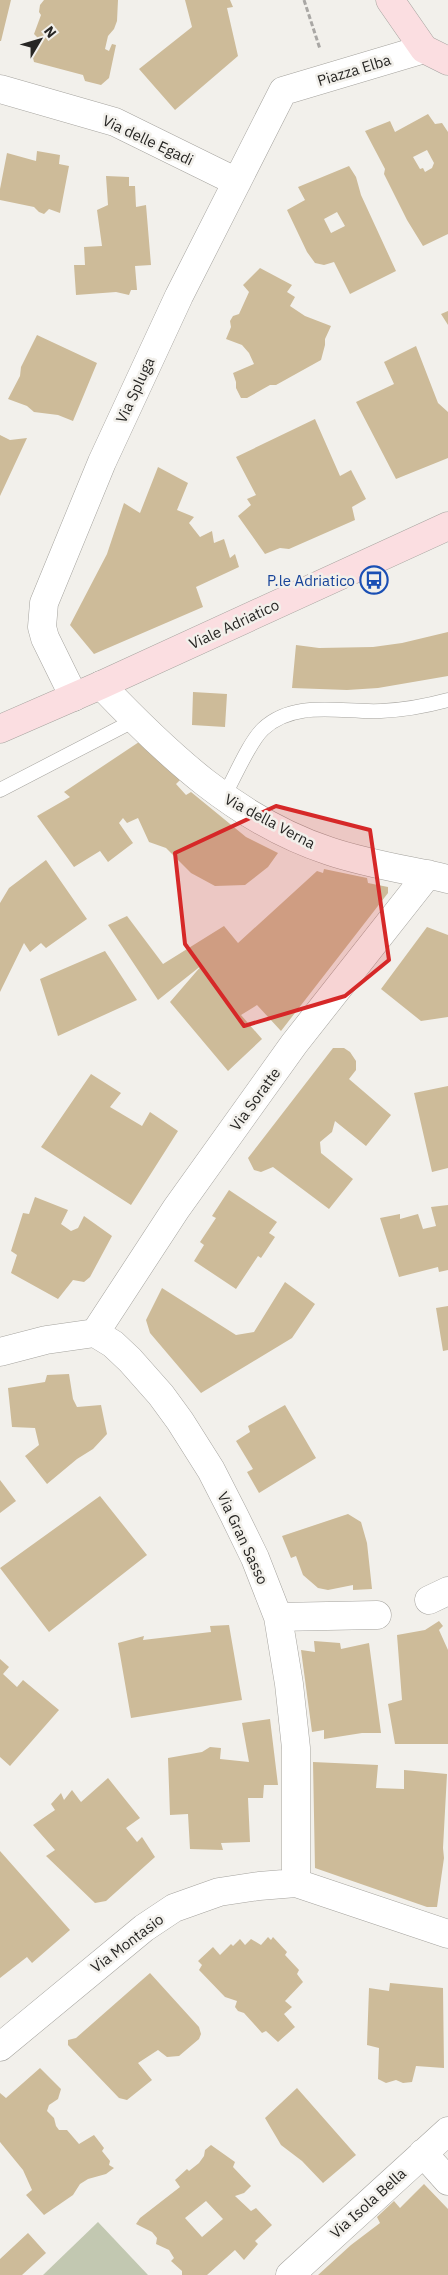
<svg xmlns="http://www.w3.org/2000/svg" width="448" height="2275" font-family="'IBM Plex Sans',sans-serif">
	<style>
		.grass { fill: #c2c8b1 }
		.building { fill: #cdbb99; fill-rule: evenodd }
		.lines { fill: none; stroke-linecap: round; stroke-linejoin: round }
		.lane-casing { stroke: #a5a39e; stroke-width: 15 }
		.street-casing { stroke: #a5a39e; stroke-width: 29 }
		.secondary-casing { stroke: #a5a39e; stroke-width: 29 }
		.path { stroke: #a9a7a4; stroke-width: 3; stroke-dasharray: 5 2.5; stroke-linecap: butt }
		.lane { stroke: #fff; stroke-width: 14 }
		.street { stroke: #fff; stroke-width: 28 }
		.secondary { stroke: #fbdee1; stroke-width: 28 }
		.marked { fill: #d62828; fill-opacity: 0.2; stroke: #d62828; stroke-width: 4; stroke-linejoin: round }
		.labels { text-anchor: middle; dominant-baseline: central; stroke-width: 5; stroke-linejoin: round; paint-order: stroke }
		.street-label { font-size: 15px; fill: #272624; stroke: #f2f0eb }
		.transit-label { font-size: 15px; fill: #164399; stroke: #f2f0eb; text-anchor: end }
	</style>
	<rect width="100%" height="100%" fill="#f2f0eb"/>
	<path class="grass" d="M98 2222 148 2275H43Z"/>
	<path class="building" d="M0 0H11L1 41H0Z
		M44 0H118L117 21 114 29 108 36 105 49 109 51 112 44 116 45 109 78 101 85 85 81 83 75 34 62 33 58 37 37 34 34 41 15 39 12 40 5Z
		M185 0H230L233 7 227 8 238 56 175 110 139 69 192 27Z
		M428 114 435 124 442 123 448 132V234L423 246 407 220 384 174 385 169 365 131 390 121 395 132ZM427 150 434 163 432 168 425 172 423 168 420 169 413 157Z
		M37 151 60 155 59 164 69 166 60 213 49 209 44 214 39 212 34 207 0 200V189L7 153 36 161Z
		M349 166 356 177 361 195 396 271 350 294 334 262 324 265 315 263 307 252 287 210 305 200 298 187ZM337 212 345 226 331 233 324 219Z
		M106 176 129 177V186H135L136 207 146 205 151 265 135 266 137 290H131L129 295 116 292 76 295 74 265H85L84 247 102 246 97 210 108 205Z
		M260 268 292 285 287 292 295 297 290 306 305 316 331 326 325 339V345L321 360 276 385H270L247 398H241L236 388V382L233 373 254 364 249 353 242 345 226 339 231 327 230 321 233 316 239 314 249 292 243 285Z
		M448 311V325L441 314Z
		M37 335 97 363 73 421 58 415 34 412 27 406 8 399 20 376 21 367Z
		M416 346 438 403 448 412V458L396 479 356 402 394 384 384 362Z
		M315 419 340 476 351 470 366 499 352 507 355 520 289 549 280 548 265 554 238 516 251 505 247 499 256 495 236 457Z
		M0 435 10 440 27 438 0 496Z
		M158 467 188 483 177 510 194 517 189 523 200 537 212 531 214 543 224 539 230 558 235 554 239 567 196 587 203 607 94 654 70 625 107 554 124 503 140 513Z
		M448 632V676L378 688 347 690 292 688 296 645 319 648 373 647 402 643Z
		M193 692 227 694 225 727 192 725Z
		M139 742 181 779 176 784 186 795 191 792 246 837 278 853 268 867 245 885 215 886 191 873 166 848 149 842 138 818 127 823 123 818 119 823 133 843 108 862 100 851 74 867 37 816 70 797 64 792Z
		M46 860 87 919 46 948 41 943 30 952 24 943 0 992V903L9 888Z
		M324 869 367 878 368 883 388 887V893L281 1031 257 1005 241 1015 262 1039 228 1071 170 1002 202 965 158 1000 108 925 127 916 163 964 224 926 238 943 317 871 323 873Z
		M427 927 448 935V1017L421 1021 381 989Z
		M105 951 137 1000 58 1036 40 979Z
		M333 1048H344L350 1052 356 1061V1070L349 1079 391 1115 366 1146 335 1121 332 1132 320 1142 321 1153 353 1179 329 1209 273 1167 261 1172 254 1170 248 1158Z
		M91 1074 121 1093 110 1107 142 1126 150 1112 178 1131 131 1205 41 1147Z
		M448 1086V1168L432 1172 414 1093Z
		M229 1190 277 1222 269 1233 275 1237 261 1258 258 1256 236 1289 194 1261 204 1245 200 1242 216 1218 212 1216Z
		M35 1197 68 1210 61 1224 71 1231 78 1228 84 1216 112 1236 90 1277 84 1282 73 1280 58 1299 11 1273 17 1255 11 1251 23 1213 29 1214Z
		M448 1205V1270L439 1272 438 1267 399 1277 380 1218 400 1214V1219L418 1214 423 1229 436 1226 431 1207Z
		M285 1282 315 1304 292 1338 201 1393 150 1333 146 1320 162 1288 236 1335 254 1332Z
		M448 1306V1350L443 1351 436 1308Z
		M69 1374 73 1399 77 1407 101 1405 107 1434 93 1449 77 1459 47 1484 25 1456 39 1445 35 1428 12 1427 8 1388 45 1382 47 1375Z
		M285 1405 316 1458 259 1493 247 1472 253 1469 236 1441 250 1432 248 1426Z
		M0 1480 16 1501 0 1513Z
		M100 1496 147 1555 49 1632 0 1568Z
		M348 1514 361 1522 367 1543 372 1589 353 1590V1585L328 1590 318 1588 303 1575 296 1556 291 1558 282 1536Z
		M439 1621 443 1626 439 1630 448 1650V1744H395L388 1704 402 1700 397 1635 425 1630Z
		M229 1625 242 1700 131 1718 118 1643 144 1636 143 1640 211 1632 210 1626Z
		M314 1641 340 1643 341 1649 369 1643 381 1733H362L324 1739V1730L312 1732 301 1650 315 1652Z
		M0 1659 9 1667 3 1674 17 1687 23 1680 59 1710 10 1766 0 1757Z
		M270 1719 278 1785H264L263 1798H248L250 1842 221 1843 223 1850 190 1849 188 1814 170 1815 168 1758 202 1752 210 1747 221 1748 220 1759 249 1762 242 1723Z
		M313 1762 378 1765 376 1788 404 1789V1770L447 1774 443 1848 444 1858 437 1907H427L315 1868Z
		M108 1778 140 1818 126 1828 137 1842 142 1837 155 1857 106 1901 95 1903 46 1856 55 1850 33 1825 55 1810 51 1804 61 1793 64 1800 72 1790 81 1802Z
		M0 1851 70 1930 32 1963 27 1957 0 1978Z
		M268 1937 271 1940 273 1937 287 1952 285 1955 299 1970 297 1974 303 1982 285 2001 292 2007 284 2014 295 2027 278 2042 266 2031 262 2033 244 2013 238 2011 235 2007 237 2001 225 1997 199 1970 202 1965 198 1961 213 1947 220 1955 231 1944 233 1946 240 1939 245 1945 251 1939 261 1945Z
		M150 1973 199 2027 201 2034 199 2039 179 2056 167 2057 158 2050 138 2063 152 2080 127 2100 119 2098 68 2045V2040L76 2038Z
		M390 1983 443 1988 444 2068 416 2066 412 2082 403 2083 396 2080 386 2083 378 2079 379 2048 367 2045 369 1988 389 1991Z
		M40 2068 61 2089 58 2099 49 2105 47 2111 54 2118 56 2126 59 2130H67L79 2144 94 2135 104 2148 102 2151 110 2161 109 2165 114 2168 106 2174 88 2179 80 2184 73 2195 44 2215 26 2195 32 2190 23 2170 0 2142V2093L6 2098Z
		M297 2088 356 2155 323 2183 302 2161 281 2145 265 2118Z
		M211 2145 235 2162 233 2167 251 2186 244 2193 235 2196 251 2211 256 2208 272 2225 255 2241 258 2244 244 2260 235 2250 207 2275H182V2271L171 2261 174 2258 169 2250 156 2244 157 2238 152 2232 136 2224 140 2218 180 2187 175 2180 187 2169 189 2171 199 2163 204 2156 205 2150ZM206 2201 223 2219 202 2237 185 2218Z
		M424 2184 448 2209V2275H318L351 2245 380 2223 377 2217 394 2201 400 2208Z
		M28 2233 46 2253 22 2275H0V2259Z"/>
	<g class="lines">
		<g class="lane-casing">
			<path id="lane" d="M0 790 135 720
				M223 798C234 779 249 742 263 729 295 699 342 713 381 711 404 710 426 706 448 700"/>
		</g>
		<g class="street-casing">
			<path id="street" d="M0 89 115 122 237 182
				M101 685C167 754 237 821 329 851 367 864 409 870 448 879
				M74 697 45 638 42 627 44 603 102 462 179 296 283 91 424 49
				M95 1333 176 1209 294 1044 428 874
				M0 1352 46 1340 95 1333 113 1344 130 1360 161 1395 180 1421 211 1470 234 1515 255 1558 278 1617 289 1684 296 1748V1883
				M429 1600 448 1591
				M278 1617 377 1615
				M0 2047 144 1928 174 1908 219 1892 259 1886 296 1883 448 1934
				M423 2153 448 2181
				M290 2275 448 2131"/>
		</g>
		<g class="secondary-casing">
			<path id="secondary" d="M390 0 424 49 448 61
				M0 729 101 685 448 526"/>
		</g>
		<path class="path" d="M304 0 320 49"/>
		<use href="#lane" class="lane"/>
		<use href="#street" class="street"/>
		<use href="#secondary" class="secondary"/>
	</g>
	<path class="marked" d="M276 806 370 830 389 960 345 996 244 1026 185 944 175 853Z"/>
	<defs>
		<g id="bus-ring" transform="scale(1.4375)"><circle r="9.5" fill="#f2f0eb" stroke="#1a4fb4" stroke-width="1.5"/><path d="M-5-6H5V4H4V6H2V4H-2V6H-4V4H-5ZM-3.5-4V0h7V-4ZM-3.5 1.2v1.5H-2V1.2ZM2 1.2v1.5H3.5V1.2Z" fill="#1a4fb4"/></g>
	</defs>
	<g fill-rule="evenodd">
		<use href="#bus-ring" x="374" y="580"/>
	</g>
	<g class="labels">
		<g class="street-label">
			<text transform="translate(354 70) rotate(-17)">Piazza Elba</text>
			<text transform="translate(148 140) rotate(25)">Via delle Egadi</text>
			<text transform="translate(135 390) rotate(-65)">Via Spluga</text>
			<text transform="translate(234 624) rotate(-25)">Viale Adriatico</text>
			<text transform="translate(270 821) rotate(28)">Via della Verna</text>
			<text transform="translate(255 1099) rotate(-54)">Via Soratte</text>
			<text transform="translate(243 1538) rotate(65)">Via Gran Sasso</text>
			<text transform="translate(127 1943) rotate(-37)">Via Montasio</text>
			<text transform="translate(368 2203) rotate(-42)">Via Isola Bella</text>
		</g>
		<g class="transit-label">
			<text x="355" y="580">P.le Adriatico</text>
		</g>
	</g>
	<g transform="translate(40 40) rotate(52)" stroke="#f2f0eb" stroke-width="4" paint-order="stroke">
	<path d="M0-4L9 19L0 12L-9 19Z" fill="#272624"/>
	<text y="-8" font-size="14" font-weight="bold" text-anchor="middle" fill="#272624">N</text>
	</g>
</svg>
